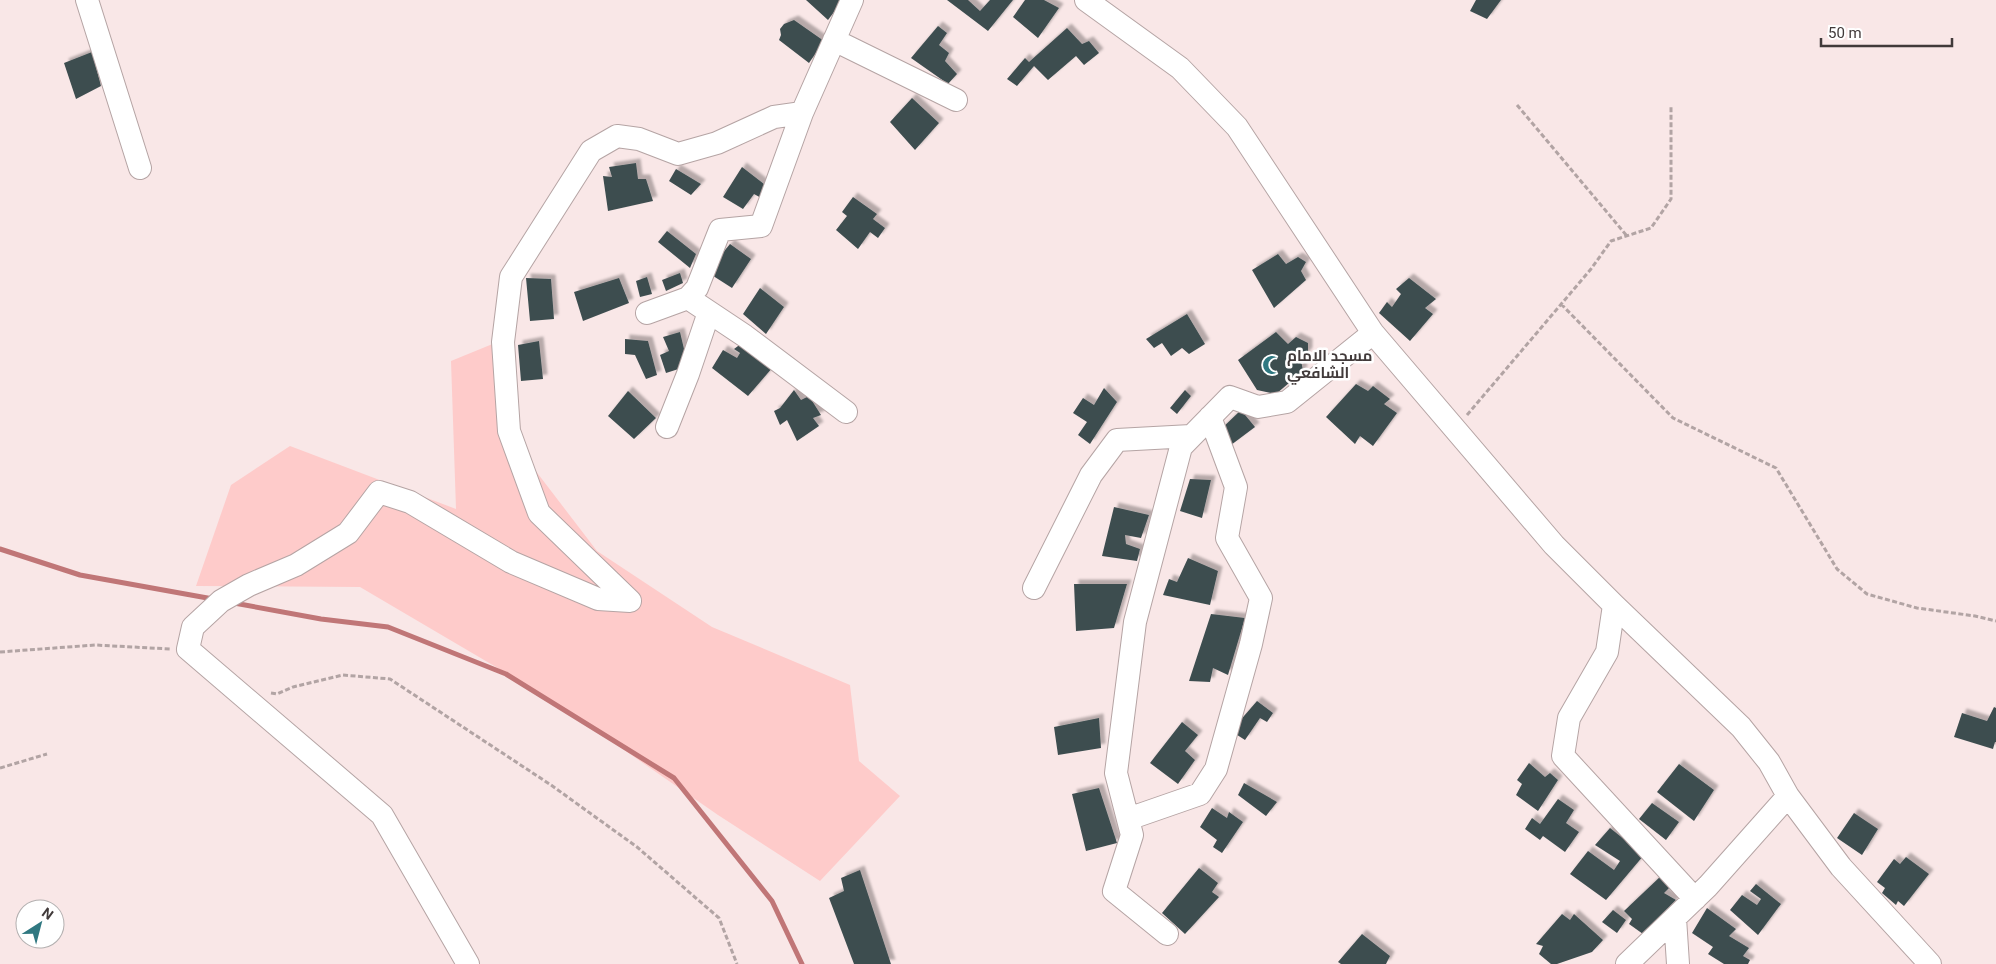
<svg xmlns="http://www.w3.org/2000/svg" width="1996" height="964" font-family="Roboto,Cairo,sans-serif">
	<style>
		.green { fill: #fecbca }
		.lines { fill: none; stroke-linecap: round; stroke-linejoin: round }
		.stream { stroke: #c07677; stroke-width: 5 }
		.building { fill: #3e4e50; filter: url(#shadow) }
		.minor-casing { stroke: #b5a4a4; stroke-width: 24 }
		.path { stroke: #b2a4a4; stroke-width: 3; stroke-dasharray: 5 2.5; stroke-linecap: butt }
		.minor { stroke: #fff; stroke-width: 22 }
		.labels { text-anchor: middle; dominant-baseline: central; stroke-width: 5; stroke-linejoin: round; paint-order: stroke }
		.poi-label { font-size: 15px; font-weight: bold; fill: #413a3a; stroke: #fff; text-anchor: start }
	</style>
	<defs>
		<filter id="shadow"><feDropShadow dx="4.5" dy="-4.5" stdDeviation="1" flood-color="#0004"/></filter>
	</defs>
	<rect width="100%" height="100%" fill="#f9e7e7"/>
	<path class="green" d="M495 343 522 453 597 551 712 627 850 685 859 761 900 796 820 881 718 815 552 700 360 587 196 586 231 485 290 446 456 509 451 361Z"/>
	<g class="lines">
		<path class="stream" d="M0 549 80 575 213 599
			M234 603 321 619 388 627 506 674 674 778 772 901 802 964"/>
	</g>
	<path class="building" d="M806 0H843L828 20Z
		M947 0H968L980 11 990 0H1013L988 31Z
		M1025 0H1044L1059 8 1038 38 1013 17Z
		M1476 0H1501L1487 19 1470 11Z
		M794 20 824 41 809 63 779 40 781 35 780 29 784 24Z
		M938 26 947 33 939 45 949 53 945 61 957 74 948 84 911 58Z
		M1067 28 1082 44 1089 41 1099 53 1084 65 1076 56 1048 80 1034 66 1017 86 1007 79 1025 58 1029 62Z
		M92 52 101 86 76 99 64 63Z
		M912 98 939 123 915 150 890 122Z
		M636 163 638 179H646L653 201 608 211 603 176 612 177 609 167Z
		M742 167 769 188 763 199 754 194 743 209 723 197Z
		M676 169 701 184 691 195 669 181Z
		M853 197 877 214 873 219 885 228 878 238 870 232 858 249 836 230 847 216 842 212Z
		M667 231 696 254 690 268 658 242Z
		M730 244 751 259 732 288 707 272Z
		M1278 254 1286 264 1298 257 1306 262 1301 271 1306 280 1274 308 1252 270Z
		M680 273 683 283 666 291 662 280Z
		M647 277 652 294 640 297 636 281Z
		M526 278 551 279 554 319 530 321Z
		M619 278 629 303 583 321 574 292Z
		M1409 278 1436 299 1425 308 1433 314 1410 341 1379 313 1387 302 1392 307 1401 294 1396 289Z
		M760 288 784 307 766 334 743 314Z
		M1187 314 1205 344 1189 354 1182 348 1171 356 1162 343 1154 348 1146 339Z
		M680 332 688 366 666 373 660 355 669 351 663 337Z
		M1276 332 1288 344 1296 337 1308 343V352L1301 360 1303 371 1276 394 1257 390 1238 360Z
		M625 339 648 341 657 375 646 379 635 355 625 354Z
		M539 341 543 379 521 381 518 345Z
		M742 343 773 367 748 396 712 368 723 350 737 358 740 353 734 349Z
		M1356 384 1368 391 1373 386 1390 399 1384 404 1397 413 1373 446 1360 436 1355 444 1326 417Z
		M1104 388 1117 402 1090 444 1078 435 1087 422 1073 413 1083 398 1094 405Z
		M794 390 801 400 809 396 821 415 813 418 819 426 797 441 787 420 780 425 774 411 780 408Z
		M1185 390 1191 396 1177 414 1170 408Z
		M628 391 656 418 634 439 608 416Z
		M1241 410 1255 427 1231 445 1218 432Z
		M1190 479 1211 480 1202 518 1180 511Z
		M1114 507 1149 515 1141 538 1125 535 1126 544 1140 549 1137 561 1102 556Z
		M1188 558 1218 571 1210 605 1163 595 1169 579 1177 582Z
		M1074 584H1127L1114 628 1076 631Z
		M1211 614 1245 618 1228 675 1213 668 1210 682 1189 681Z
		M1257 701 1273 713 1267 722 1260 718 1245 740 1231 731Z
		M1994 707 1996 708V742H1995L1993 749 1954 737 1962 713 1987 721Z
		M1099 718 1101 748 1058 755 1054 727Z
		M1182 722 1198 735 1185 751 1195 760 1178 784 1150 763Z
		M1529 763 1545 777 1550 773 1558 780 1538 811 1516 795 1522 784 1517 780Z
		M1679 764 1714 790 1694 821 1657 792Z
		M1244 783 1277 802 1266 816 1238 795Z
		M1099 788 1117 843 1086 851 1072 794Z
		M1558 799 1574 810 1566 823 1579 832 1565 852 1543 836 1540 840 1525 829 1532 818 1540 824Z
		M1652 803 1679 822 1666 840 1639 819Z
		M1212 808 1227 818 1229 812 1243 822 1222 853 1213 847 1217 840 1200 827Z
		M1854 813 1878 829 1862 855 1837 838Z
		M1610 828 1644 855 1606 900 1570 874 1588 851 1614 870 1620 861 1595 845Z
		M1906 857 1929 874 1904 906 1898 901 1896 905 1882 893 1885 888 1877 882 1894 859 1900 864Z
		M1199 868 1218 883 1212 892 1219 897 1185 934 1162 913Z
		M860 870 891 964H854L829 898 844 891 841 878Z
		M1662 875 1673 884 1664 893 1676 900 1643 934 1629 924 1632 919 1624 911Z
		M1756 884 1781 904 1758 935 1730 910 1742 895 1757 905 1761 899 1750 891Z
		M1707 908 1736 929 1729 936 1749 948 1743 956 1750 960 1748 964H1724L1708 954 1713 947 1692 933Z
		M1613 910 1626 920 1617 933 1602 922Z
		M1562 914 1570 920 1574 914 1603 940 1592 952 1557 964H1551L1539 954 1543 946 1536 944Z
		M1362 934 1390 956 1386 964H1341L1338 962Z"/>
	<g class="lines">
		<g class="minor-casing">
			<path id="minor" d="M87 0 140 168
				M1086 0 1180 68 1237 127 1373 333 1554 545 1614 605 1741 727 1769 762 1788 796 1841 867 1930 964
				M834 40 956 100
				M688 298 745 336 846 412
				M647 313 688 298 697 288 720 230 761 226 802 113
				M667 427 688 374 709 312
				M1034 588 1091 475 1117 440 1191 436
				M1614 605 1607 652 1569 718 1563 756 1695 899
				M1128 819 1200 794 1216 769 1251 644 1261 598 1227 538 1236 487 1210 417
				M1675 918 1678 964
				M1167 934 1114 891 1132 835 1116 773 1135 622 1181 447 1230 397 1258 407 1287 402 1373 333
				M468 964 382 815 188 649 193 627 221 601 249 585 296 565 348 533 379 492 410 502 511 562 598 599 630 601 539 513 509 431 503 342 511 277 591 151 617 136 639 139 678 154 717 143 774 117 802 113 852 0
				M1627 964 1708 886 1788 796"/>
		</g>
		<path class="path" d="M1517 105 1627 236
			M1561 304 1673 418 1776 468 1837 569 1867 594 1917 608 1975 616 1996 621
			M1467 415 1591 269 1611 241 1651 228 1671 199V106
			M0 652 95 645 170 649
			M271 693 277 694 293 687 343 675 390 679 551 785 637 847 719 918 737 964
			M0 768 47 754"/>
		<use href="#minor" class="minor"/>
	</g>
	<defs>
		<g id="mosque-bare" transform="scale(1.5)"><path d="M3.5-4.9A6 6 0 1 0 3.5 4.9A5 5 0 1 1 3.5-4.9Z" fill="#307881" stroke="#fff" stroke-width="2.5" paint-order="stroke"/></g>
	</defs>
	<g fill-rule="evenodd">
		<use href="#mosque-bare" x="1272" y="365"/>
	</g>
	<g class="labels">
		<g class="poi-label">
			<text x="1287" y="356">مسجد الامام<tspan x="1287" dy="17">الشافعي</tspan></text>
		</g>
	</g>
	<g transform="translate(40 924) rotate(36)"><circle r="24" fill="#ffffff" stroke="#b3b0b0"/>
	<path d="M0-4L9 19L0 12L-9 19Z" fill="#307881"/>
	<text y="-8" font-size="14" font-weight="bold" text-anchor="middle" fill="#413a3a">N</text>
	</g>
	<path d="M1821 38v8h131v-8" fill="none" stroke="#413a3a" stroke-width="2.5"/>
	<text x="1828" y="38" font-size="15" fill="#413a3a" stroke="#ffffff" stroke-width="4" paint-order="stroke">50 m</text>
</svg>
